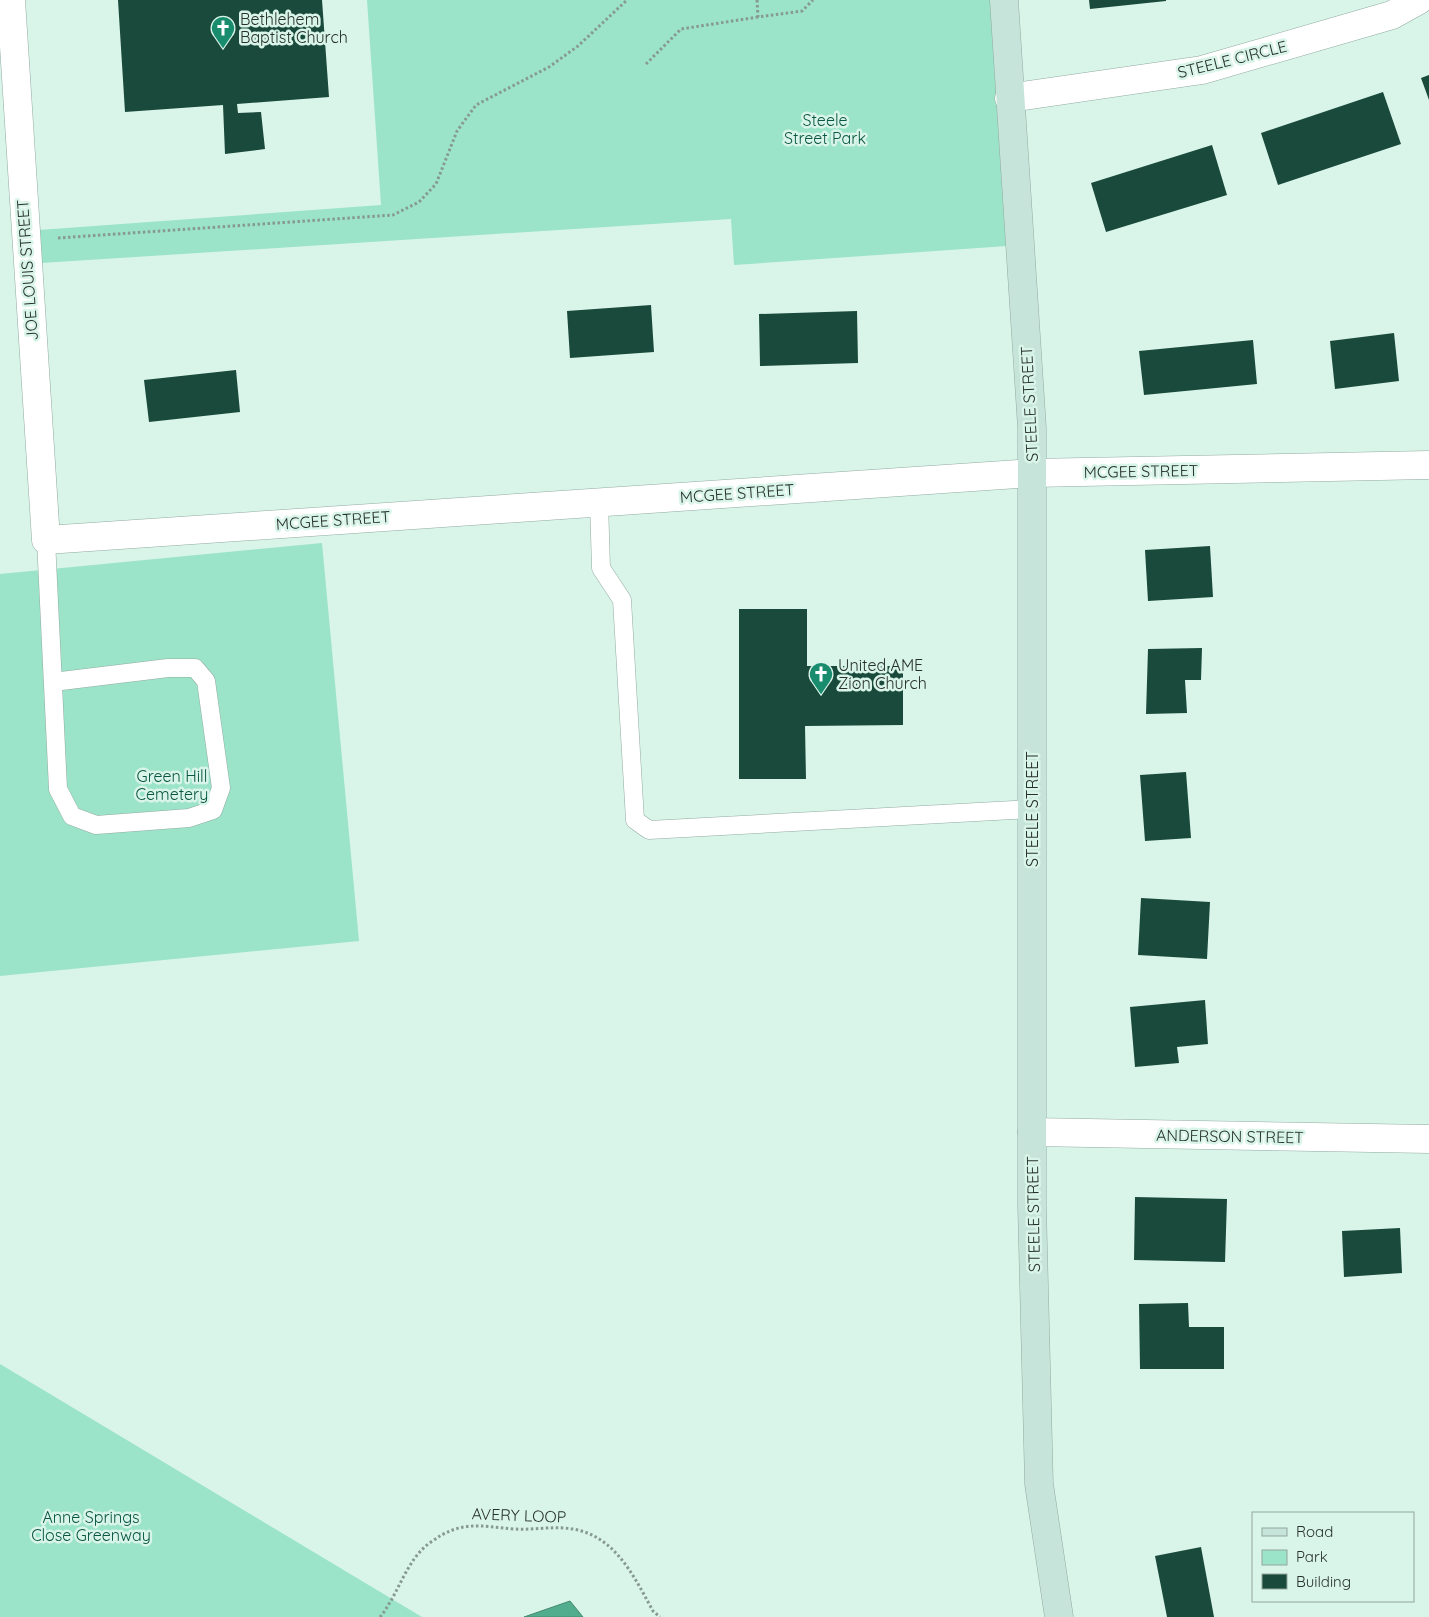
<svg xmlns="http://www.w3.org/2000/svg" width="1429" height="1617" font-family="Quicksand,sans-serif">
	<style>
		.green { fill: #9be4c9 }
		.water { fill: #52ad8f; stroke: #458871 }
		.building { fill: #194a3b }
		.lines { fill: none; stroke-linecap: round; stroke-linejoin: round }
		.lane-casing { stroke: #92aba1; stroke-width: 19 }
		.street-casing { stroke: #92aba1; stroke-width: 29 }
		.secondary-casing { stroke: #92aba1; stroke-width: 29 }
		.path { stroke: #879a92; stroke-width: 3; stroke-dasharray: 2.5 2.5; stroke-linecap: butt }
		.lane { stroke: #fff; stroke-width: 18 }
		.street { stroke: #fff; stroke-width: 28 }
		.secondary { stroke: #c7e4db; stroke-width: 28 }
		.labels { text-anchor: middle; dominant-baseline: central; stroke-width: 5; stroke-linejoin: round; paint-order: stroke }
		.poi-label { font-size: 16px; fill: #26302c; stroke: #d9f4e9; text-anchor: start }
		.street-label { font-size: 16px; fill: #26302c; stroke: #d9f4e9 }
		.park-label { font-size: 16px; fill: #095642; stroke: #d9f4e9 }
	</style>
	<rect width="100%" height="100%" fill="#d9f4e9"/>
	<path class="green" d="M367 0H991L1007 246 734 265 731 219 41 263 39 230 381 205Z
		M322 543 359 941 0 976V574Z
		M0 1364 422 1617H0Z"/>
	<path class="water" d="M570 1601 583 1617H524Z"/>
	<path class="building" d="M118 0H322L329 97 237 104 238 113 261 112 265 149 225 154 223 105 125 112Z
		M1089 0H1166V1L1090 9Z
		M1429 75V100L1421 78Z
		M1383 92 1401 144 1278 185 1261 133Z
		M1212 145 1227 195 1106 232 1091 183Z
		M651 305 654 352 570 358 567 311Z
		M857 311 858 363 760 366 759 314Z
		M1394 333 1399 381 1335 389 1330 341Z
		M1253 340 1257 384 1144 395 1139 351Z
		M236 370 240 412 149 422 144 380Z
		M1210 546 1213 597 1148 601 1145 550Z
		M739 609H807V666H903V725L805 726 806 779H739Z
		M1202 648 1201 680H1185L1187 713 1146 714 1148 649Z
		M1186 772 1191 838 1145 841 1140 775Z
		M1141 898 1210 902 1207 959 1138 955Z
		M1205 1000 1208 1044 1177 1047 1179 1063 1135 1067 1130 1007Z
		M1135 1197 1227 1199 1225 1262 1134 1260Z
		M1400 1228 1402 1273 1344 1277 1342 1231Z
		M1188 1303 1189 1327H1224V1369H1140L1139 1304Z
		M1201 1547 1214 1617H1167L1155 1556Z"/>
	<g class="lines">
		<g class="lane-casing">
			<path id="lane" d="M599 502 601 568 622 600 635 820 649 830 1032 809
				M46 540 58 789 72 816 96 825 189 818 213 810 221 788 206 681 195 668H168L53 682"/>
		</g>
		<g class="street-casing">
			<path id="street" d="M11 0 46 540 1032 473 1429 465
				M1009 98 1202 70 1392 15 1419 0
				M1032 1132 1429 1139"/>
		</g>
		<g class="secondary-casing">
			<path id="secondary" d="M1004 0 1032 428V1206L1039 1484 1059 1617"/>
		</g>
		<path class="path" d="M757 0 758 17 802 11 813 0
			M646 64 681 29 758 17
			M58 238 393 215 419 202 436 184 457 131 476 105 549 67 578 46 627 0
			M380 1617C399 1594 406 1559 431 1542 461 1520 480 1526 514 1529 531 1530 547 1527 564 1528 613 1531 632 1573 653 1611L660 1617"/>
		<use href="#lane" class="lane"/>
		<use href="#street" class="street"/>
		<use href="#secondary" class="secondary"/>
	</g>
	<defs>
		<g id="church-pin" transform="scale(1.25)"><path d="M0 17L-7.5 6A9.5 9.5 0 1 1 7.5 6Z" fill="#198c6e" stroke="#d9f4e9"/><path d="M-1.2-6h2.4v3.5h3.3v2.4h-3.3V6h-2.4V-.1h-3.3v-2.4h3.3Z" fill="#fff"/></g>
	</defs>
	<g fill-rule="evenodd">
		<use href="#church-pin" x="223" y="28"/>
		<use href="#church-pin" x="821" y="674"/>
	</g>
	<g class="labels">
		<g class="poi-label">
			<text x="240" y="19">Bethlehem<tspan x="240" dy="18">Baptist Church</tspan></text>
			<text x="838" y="665">United AME<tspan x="838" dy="18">Zion Church</tspan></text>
		</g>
		<g class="street-label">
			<text transform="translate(1232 59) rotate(-14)">STEELE CIRCLE</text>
			<text transform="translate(27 270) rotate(-94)">JOE LOUIS STREET</text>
			<text transform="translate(1029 404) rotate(-93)">STEELE STREET</text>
			<text transform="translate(1141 471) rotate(-1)">MCGEE STREET</text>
			<text transform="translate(737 493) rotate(-4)">MCGEE STREET</text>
			<text transform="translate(333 520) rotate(-4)">MCGEE STREET</text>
			<text transform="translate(1032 809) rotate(-90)">STEELE STREET</text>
			<text transform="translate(1230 1136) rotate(1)">ANDERSON STREET</text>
			<text transform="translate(1033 1214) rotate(-91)">STEELE STREET</text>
			<text transform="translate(519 1515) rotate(2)">AVERY LOOP</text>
		</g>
		<g class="park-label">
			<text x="825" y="120">Steele<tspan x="825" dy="18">Street Park</tspan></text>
			<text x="172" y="776">Green Hill<tspan x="172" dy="18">Cemetery</tspan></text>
			<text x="91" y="1517">Anne Springs<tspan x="91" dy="18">Close Greenway</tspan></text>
		</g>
	</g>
	<rect x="1252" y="1512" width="162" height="90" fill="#d9f4e9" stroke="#91a69d"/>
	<rect x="1262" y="1528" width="25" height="8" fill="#c7e4db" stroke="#91a69d"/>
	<text x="1296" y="1537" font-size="15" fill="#26302c">Road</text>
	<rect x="1262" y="1550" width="25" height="15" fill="#9be4c9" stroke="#91a69d"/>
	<text x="1296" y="1562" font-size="15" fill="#26302c">Park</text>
	<rect x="1262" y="1574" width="25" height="15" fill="#194a3b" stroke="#91a69d"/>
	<text x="1296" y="1587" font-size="15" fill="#26302c">Building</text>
</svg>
